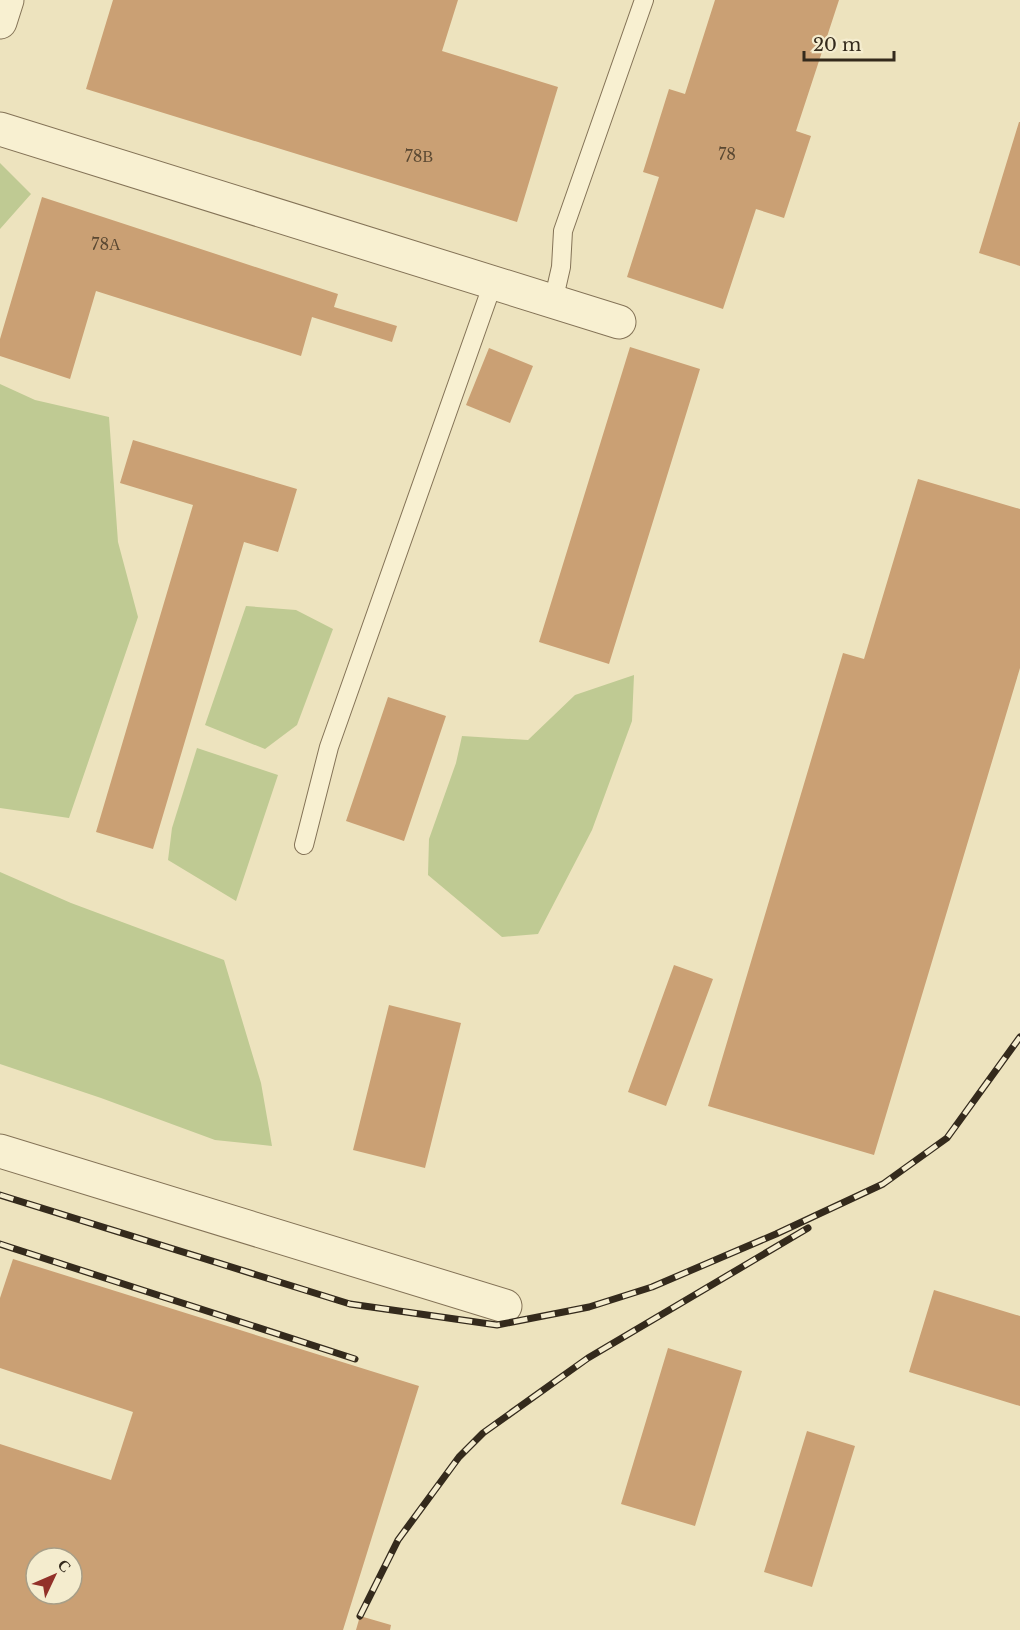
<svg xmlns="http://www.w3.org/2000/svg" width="1020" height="1630" font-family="'Libre Baskerville',serif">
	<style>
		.green { fill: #bfca93 }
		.building { fill: #caa074; fill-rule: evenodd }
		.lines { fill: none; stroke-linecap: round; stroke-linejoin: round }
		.lane-casing { stroke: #847357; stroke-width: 20 }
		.street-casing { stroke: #847357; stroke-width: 35 }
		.lane { stroke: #f8f0d1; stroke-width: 18 }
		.street { stroke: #f8f0d1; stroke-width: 33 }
		.rail-casing { stroke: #342a1c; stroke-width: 7 }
		.rail { stroke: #f4ecce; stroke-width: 4.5; stroke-dasharray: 14; stroke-linecap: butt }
		.labels { text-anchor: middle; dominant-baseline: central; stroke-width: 6; stroke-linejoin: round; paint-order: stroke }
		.number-label { font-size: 16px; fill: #5a4832 }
	</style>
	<rect width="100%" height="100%" fill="#ede3be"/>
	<path class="green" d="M0 163 31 194 0 229Z
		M0 384 35 400 109 417 118 542 138 617 69 818 0 808Z
		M246 606 296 610 333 629 297 725 265 749 205 725Z
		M634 675 632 721 592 830 538 934 502 937 428 875 429 839 456 763 462 736 528 740 575 695Z
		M197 748 278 775 236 901 168 860 172 828Z
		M0 872 71 903 224 960 261 1083 272 1146 215 1140 101 1098 0 1064Z"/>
	<path class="building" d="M113 0H458L442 51 558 87 517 222 86 89Z
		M715 0H839L796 131 811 136 784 218 756 209 723 309 627 277 659 177 643 172 669 89 685 94Z
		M1019 122H1020V266L979 253Z
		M42 197 338 294 334 307 397 326 392 342 312 317 301 356 96 291 70 379 0 356V339Z
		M630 347 700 369 609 664 539 642Z
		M489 348 533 366 510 423 466 405Z
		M133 440 297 489 278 552 244 542 153 849 96 832 193 505 120 483Z
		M918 479 1020 509V668L874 1155 708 1106 843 653 864 659Z
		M388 697 446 716 404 841 346 821Z
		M674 965 713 979 666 1106 628 1092Z
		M389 1005 461 1023 425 1168 353 1150Z
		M13 1259 419 1386 343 1630H0V1444L111 1480 133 1412 0 1368V1298ZM36 1558H72V1594H36Z
		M934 1290 1020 1316V1406L909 1372Z
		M668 1348 742 1371 695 1526 621 1504Z
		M807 1431 855 1446 812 1587 764 1572Z
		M360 1616 391 1625 390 1630H356Z"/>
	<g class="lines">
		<g class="lane-casing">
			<path id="lane" d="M553 302 561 267 563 231 644 0
				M304 845 329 747 493 283"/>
		</g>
		<g class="street-casing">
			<path id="street" d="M0 22 7 0
				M0 129 619 322
				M0 1151 505 1306"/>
		</g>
		<use href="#lane" class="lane"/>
		<use href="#street" class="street"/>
		<g class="rail-casing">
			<path id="rail" d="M0 1195 350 1304 497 1325 589 1307 652 1287 776 1234 883 1184 947 1138 1020 1037
				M0 1244 355 1359
				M360 1616 398 1540 459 1457 483 1433 588 1358 808 1228"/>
		</g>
		<use href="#rail" class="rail"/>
	</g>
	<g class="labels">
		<g class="number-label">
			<text x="727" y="154">78</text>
			<text x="419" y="156">78В</text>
			<text x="106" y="244">78А</text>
		</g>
	</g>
	<g transform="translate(54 1576) rotate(46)"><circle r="28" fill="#f4ecce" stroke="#a79e87" stroke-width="1.5"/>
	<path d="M0-4.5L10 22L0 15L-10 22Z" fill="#923129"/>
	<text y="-9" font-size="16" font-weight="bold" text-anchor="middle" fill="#342a1c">С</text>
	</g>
	<path d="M804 51v9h90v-9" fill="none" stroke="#342a1c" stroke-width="3"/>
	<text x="813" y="51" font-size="18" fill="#342a1c" stroke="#f4ecce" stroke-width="4.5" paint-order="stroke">20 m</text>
</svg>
